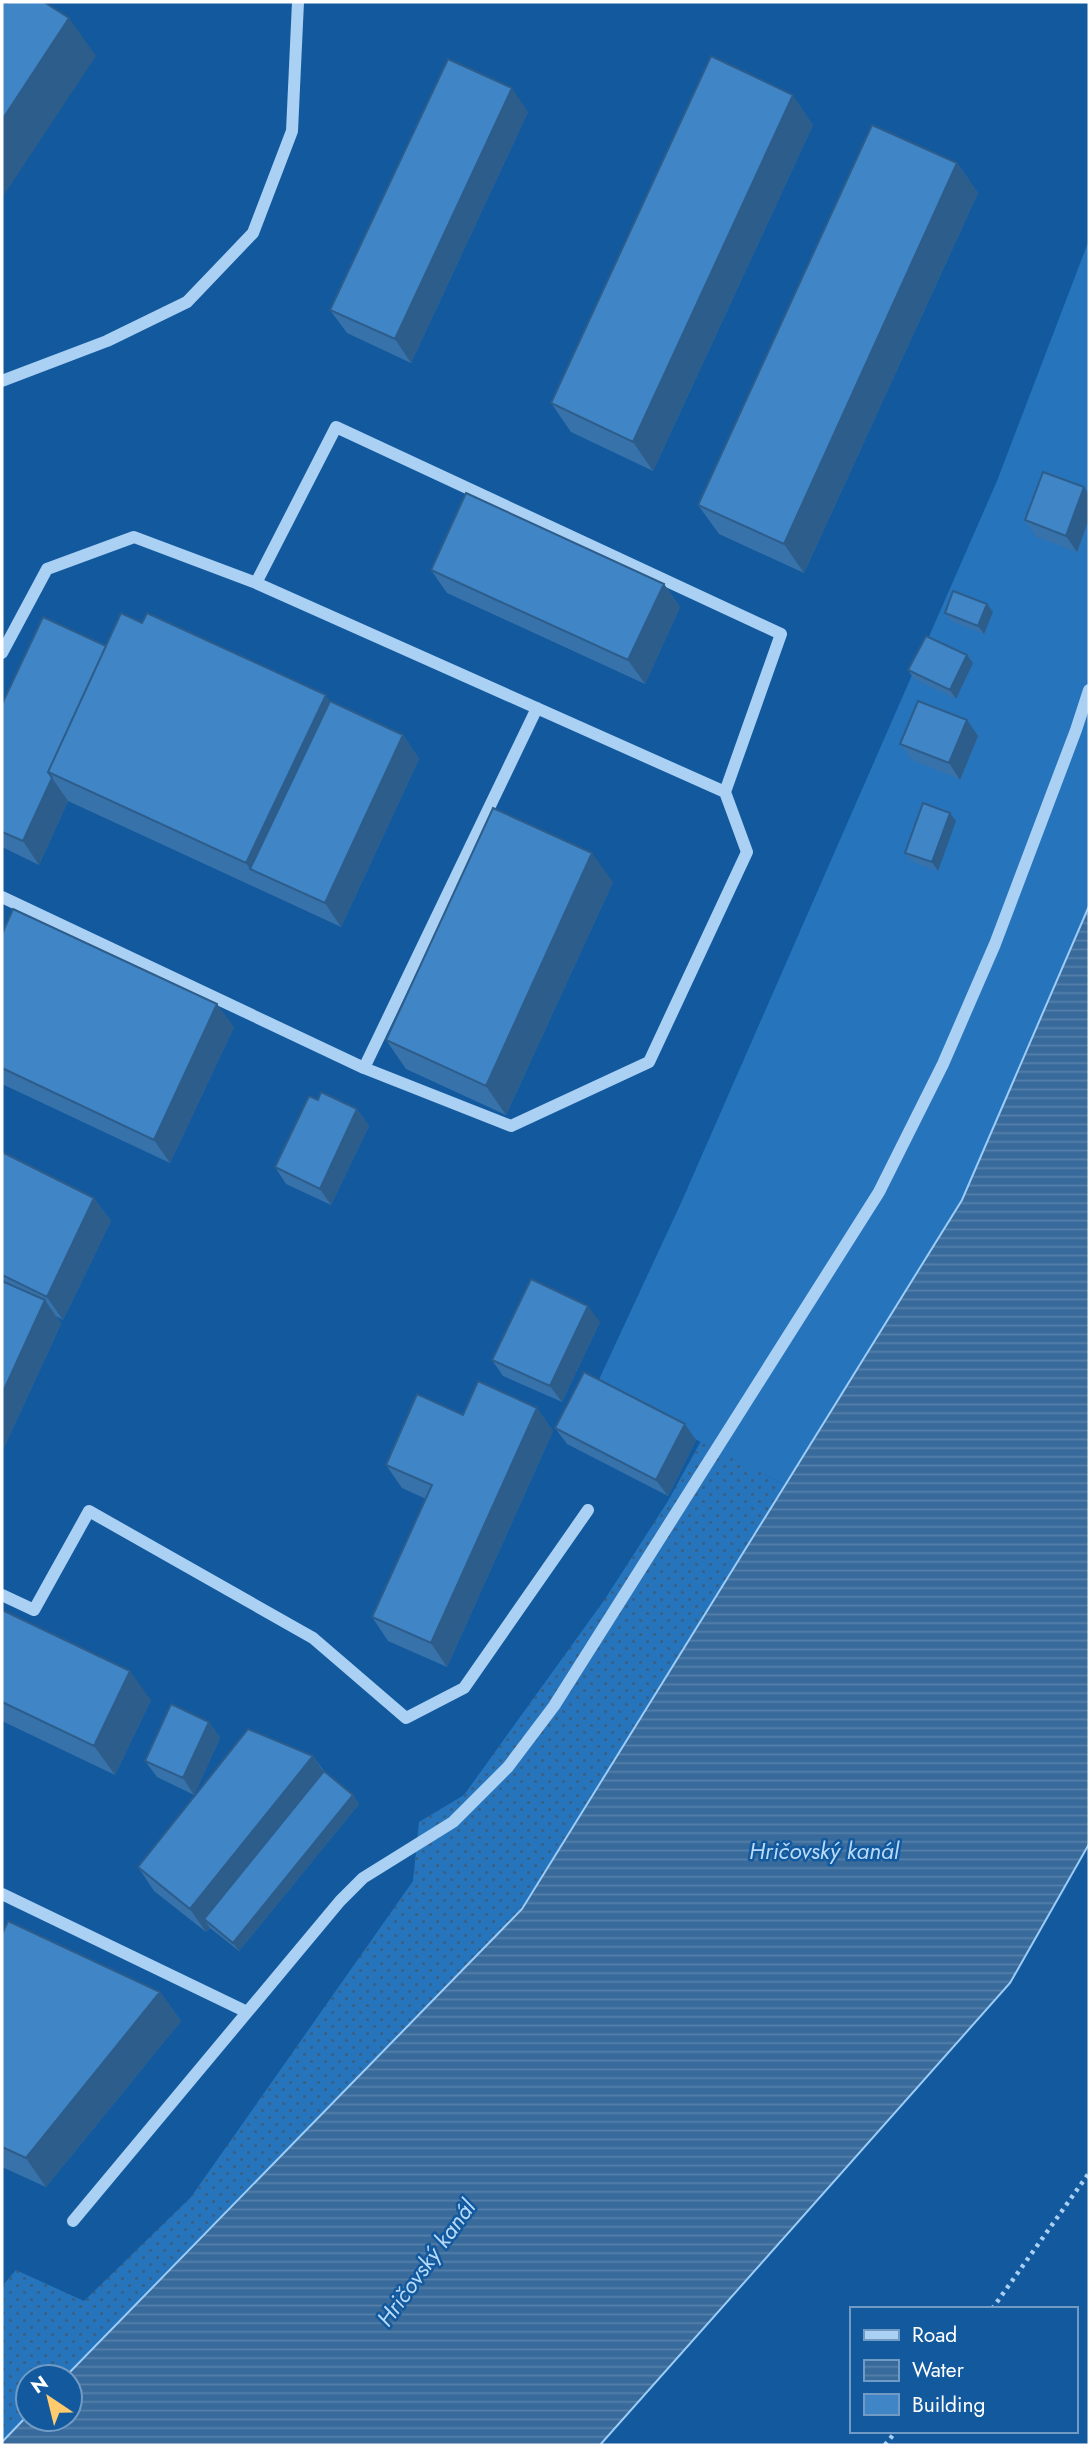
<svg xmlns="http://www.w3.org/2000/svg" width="1091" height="2447" font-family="Jost,sans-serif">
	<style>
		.grass { fill: url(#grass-dots) }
		.garden { fill: #2674bc }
		.water { fill: url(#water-rules); stroke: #9cccf7; stroke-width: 2 }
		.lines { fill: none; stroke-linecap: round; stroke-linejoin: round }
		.path { stroke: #aad0f4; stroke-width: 4.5; stroke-dasharray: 3.5 5; stroke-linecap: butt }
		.minor { stroke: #aad0f4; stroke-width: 12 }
		.wall { fill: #3772aa }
		.shaded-wall { fill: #2d5d8b }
		.building { fill: #4085c6; stroke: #2d5d8b; stroke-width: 2 }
		.labels { text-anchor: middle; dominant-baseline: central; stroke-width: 5; stroke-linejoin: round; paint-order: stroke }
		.water-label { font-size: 23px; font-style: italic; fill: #b7dafa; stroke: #13599e }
	</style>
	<defs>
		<pattern id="grass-dots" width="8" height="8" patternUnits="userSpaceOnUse" patternTransform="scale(1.75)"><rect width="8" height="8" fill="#2674bc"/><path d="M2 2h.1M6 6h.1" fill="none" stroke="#396084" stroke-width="1.8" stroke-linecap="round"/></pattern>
		<pattern id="water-rules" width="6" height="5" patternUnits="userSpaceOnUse" patternTransform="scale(1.75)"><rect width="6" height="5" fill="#386a9b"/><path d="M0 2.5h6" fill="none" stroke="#5680aa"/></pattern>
	</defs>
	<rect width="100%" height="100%" fill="#13599e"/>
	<path class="grass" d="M701 1441 785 1485 522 1909 65 2377H28V2415L2 2442V2286L16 2270 84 2301 191 2197 413 1881 419 1822 464 1795 605 1599 668 1501Z"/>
	<path class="garden" d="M1089 240V906L962 1200 785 1485 595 1388 681 1203 997 481Z"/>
	<path class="water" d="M1089 906V1844L1010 1983 600 2445H2V2442L28 2415V2419H70V2377H65L522 1909 962 1200Z"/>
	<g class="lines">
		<path class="path" d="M992 2309 1089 2173
			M885 2445 896 2431"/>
		<path class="minor" d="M2 381 107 341 187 302 253 233 292 131 298 2
			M2 653 47 569 134 537 256 583
			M2 897 364 1068 511 1126 649 1062 747 852 725 792 781 634 336 427 256 583 725 792
			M364 1068 537 708
			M2 1595 34 1610 89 1511 313 1638 406 1718 464 1688 588 1510
			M2 1894 247 2012
			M73 2221 340 1901 363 1878 453 1822 508 1767 554 1706 879 1192 943 1064 995 944 1076 730 1089 690"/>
	</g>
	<path class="wall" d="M528 112 411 363 347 333 330 310Z
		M813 125 653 471 571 432 551 403Z
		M957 163 978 193 804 573 719 534 698 505Z
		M1084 487 1089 495V519L1077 552 1036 537 1025 520Z
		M431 570 664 584 680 607 645 684 447 593Z
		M987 604 993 612 984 634 951 621 945 613Z
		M142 623 330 701 403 735 419 759 341 927 68 801 39 865 2 847V704L106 646Z
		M967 655 973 663 956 699 914 679 908 670Z
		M967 720 978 736 960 780 912 760 900 744Z
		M950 813 956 821 938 871 911 861 905 853Z
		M613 882 506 1115 406 1069 386 1040Z
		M2 934 234 1027 170 1163 2 1084Z
		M318 1100 357 1109 369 1126 331 1205 286 1184 275 1167Z
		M2 1152 94 1198 111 1221 63 1320 56 1316 61 1324 2 1452Z
		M600 1322 562 1402 503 1376 492 1360Z
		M537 1408 553 1431 447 1667 388 1641 372 1617 426 1499 402 1488 386 1465 463 1415Z
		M555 1428 696 1440 668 1496 567 1444Z
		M2 1610 151 1700 115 1775 2 1721Z
		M209 1722 220 1738 194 1795 157 1777 145 1761Z
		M313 1756 324 1771 353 1795 359 1804 239 1951 210 1928 206 1932 154 1891 138 1867Z
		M2 1934 160 1992 181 2021 46 2187 2 2167Z"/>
	<path class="shaded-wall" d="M69 18 96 56 2 198V120Z
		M512 88 528 112 411 363 395 339Z
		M793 95 813 125 653 471 633 442Z
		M957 163 978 193 804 573 784 544Z
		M1084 487 1089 495V519L1077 552 1066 536Z
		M664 584 680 607 645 684 628 660Z
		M987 604 993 612 984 634 978 626Z
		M967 655 973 663 956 699 950 690Z
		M326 695 346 725 250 869 246 863Z
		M967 720 978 736 960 780 949 763Z
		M403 735 419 759 341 927 325 903Z
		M52 778 68 801 39 865 23 841Z
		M950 813 956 821 938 871 932 862Z
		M592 853 613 882 506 1115 486 1086Z
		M217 1004 234 1027 170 1163 154 1140Z
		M357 1109 369 1126 331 1205 320 1189Z
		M94 1198 111 1221 63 1320 47 1297Z
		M45 1300 61 1324 2 1452V1394Z
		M588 1306 600 1322 562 1402 550 1386Z
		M537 1408 553 1431 447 1667 431 1643Z
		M685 1424 696 1440 668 1496 656 1480Z
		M130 1671 151 1700 115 1775 94 1746Z
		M209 1722 220 1738 194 1795 183 1778Z
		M313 1756 329 1780 204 1919 210 1928 206 1932 190 1909Z
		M353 1795 359 1804 239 1951 233 1943Z
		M160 1992 181 2021 46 2187 26 2158Z"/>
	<path class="building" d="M2 2 7 3 8 2H44L69 18 2 120Z
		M711 56 793 95 633 442 551 403Z
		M448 59 512 88 395 339 330 310Z
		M872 125 957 163 784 544 698 505Z
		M1043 472 1084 487 1066 536 1025 520Z
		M466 493 664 584 628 660 431 570Z
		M953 591 987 604 978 626 945 613Z
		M121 613 142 623 147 613 326 695 246 863 48 772Z
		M43 617 106 646 48 772 52 778 23 841 2 832V704Z
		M926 636 967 655 950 690 908 670Z
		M330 701 403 735 325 903 250 869Z
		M918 701 967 720 949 763 900 744Z
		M923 803 950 813 932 862 905 853Z
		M493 808 592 853 486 1086 386 1040Z
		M13 909 217 1004 154 1140 2 1068V934Z
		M321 1092 357 1109 320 1189 275 1167 309 1096 318 1100Z
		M2 1152 94 1198 47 1297 2 1275Z
		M531 1279 588 1306 550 1386 492 1360Z
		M2 1281 45 1300 2 1394Z
		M584 1372 685 1424 656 1480 555 1428Z
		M478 1381 537 1408 431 1643 372 1617 432 1485 386 1465 417 1394 463 1415Z
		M2 1610 130 1671 94 1746 2 1702Z
		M171 1704 209 1722 183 1778 145 1761Z
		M248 1729 313 1756 190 1909 138 1867Z
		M324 1771 353 1795 233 1943 204 1919Z
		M8 1921 160 1992 26 2158 2 2147V1934Z"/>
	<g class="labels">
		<g class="water-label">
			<text x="824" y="1851">Hričovský kanál</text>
			<text transform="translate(426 2263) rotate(-54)">Hričovský kanál</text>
		</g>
	</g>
	<rect width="1091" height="2447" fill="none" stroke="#ffffff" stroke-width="7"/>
	<rect x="850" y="2307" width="228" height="126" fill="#13599e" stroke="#719bc5" stroke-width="2"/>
	<rect x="864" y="2330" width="35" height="10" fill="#aad0f4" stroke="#719bc5" stroke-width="2"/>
	<text x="912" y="2342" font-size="21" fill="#ffffff">Road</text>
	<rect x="864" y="2360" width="35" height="21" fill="url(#water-rules)" stroke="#719bc5" stroke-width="2"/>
	<text x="912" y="2377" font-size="21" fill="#ffffff">Water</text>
	<rect x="864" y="2394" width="35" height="21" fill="#4085c6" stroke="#719bc5" stroke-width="2"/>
	<text x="912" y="2412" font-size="21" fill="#ffffff">Building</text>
	<g transform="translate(49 2398) rotate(325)"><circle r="33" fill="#13599e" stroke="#719bc5" stroke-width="2"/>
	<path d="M0-5L12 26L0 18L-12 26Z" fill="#ffcb6d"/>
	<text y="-10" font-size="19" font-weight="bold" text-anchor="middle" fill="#ffffff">N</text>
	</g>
</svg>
